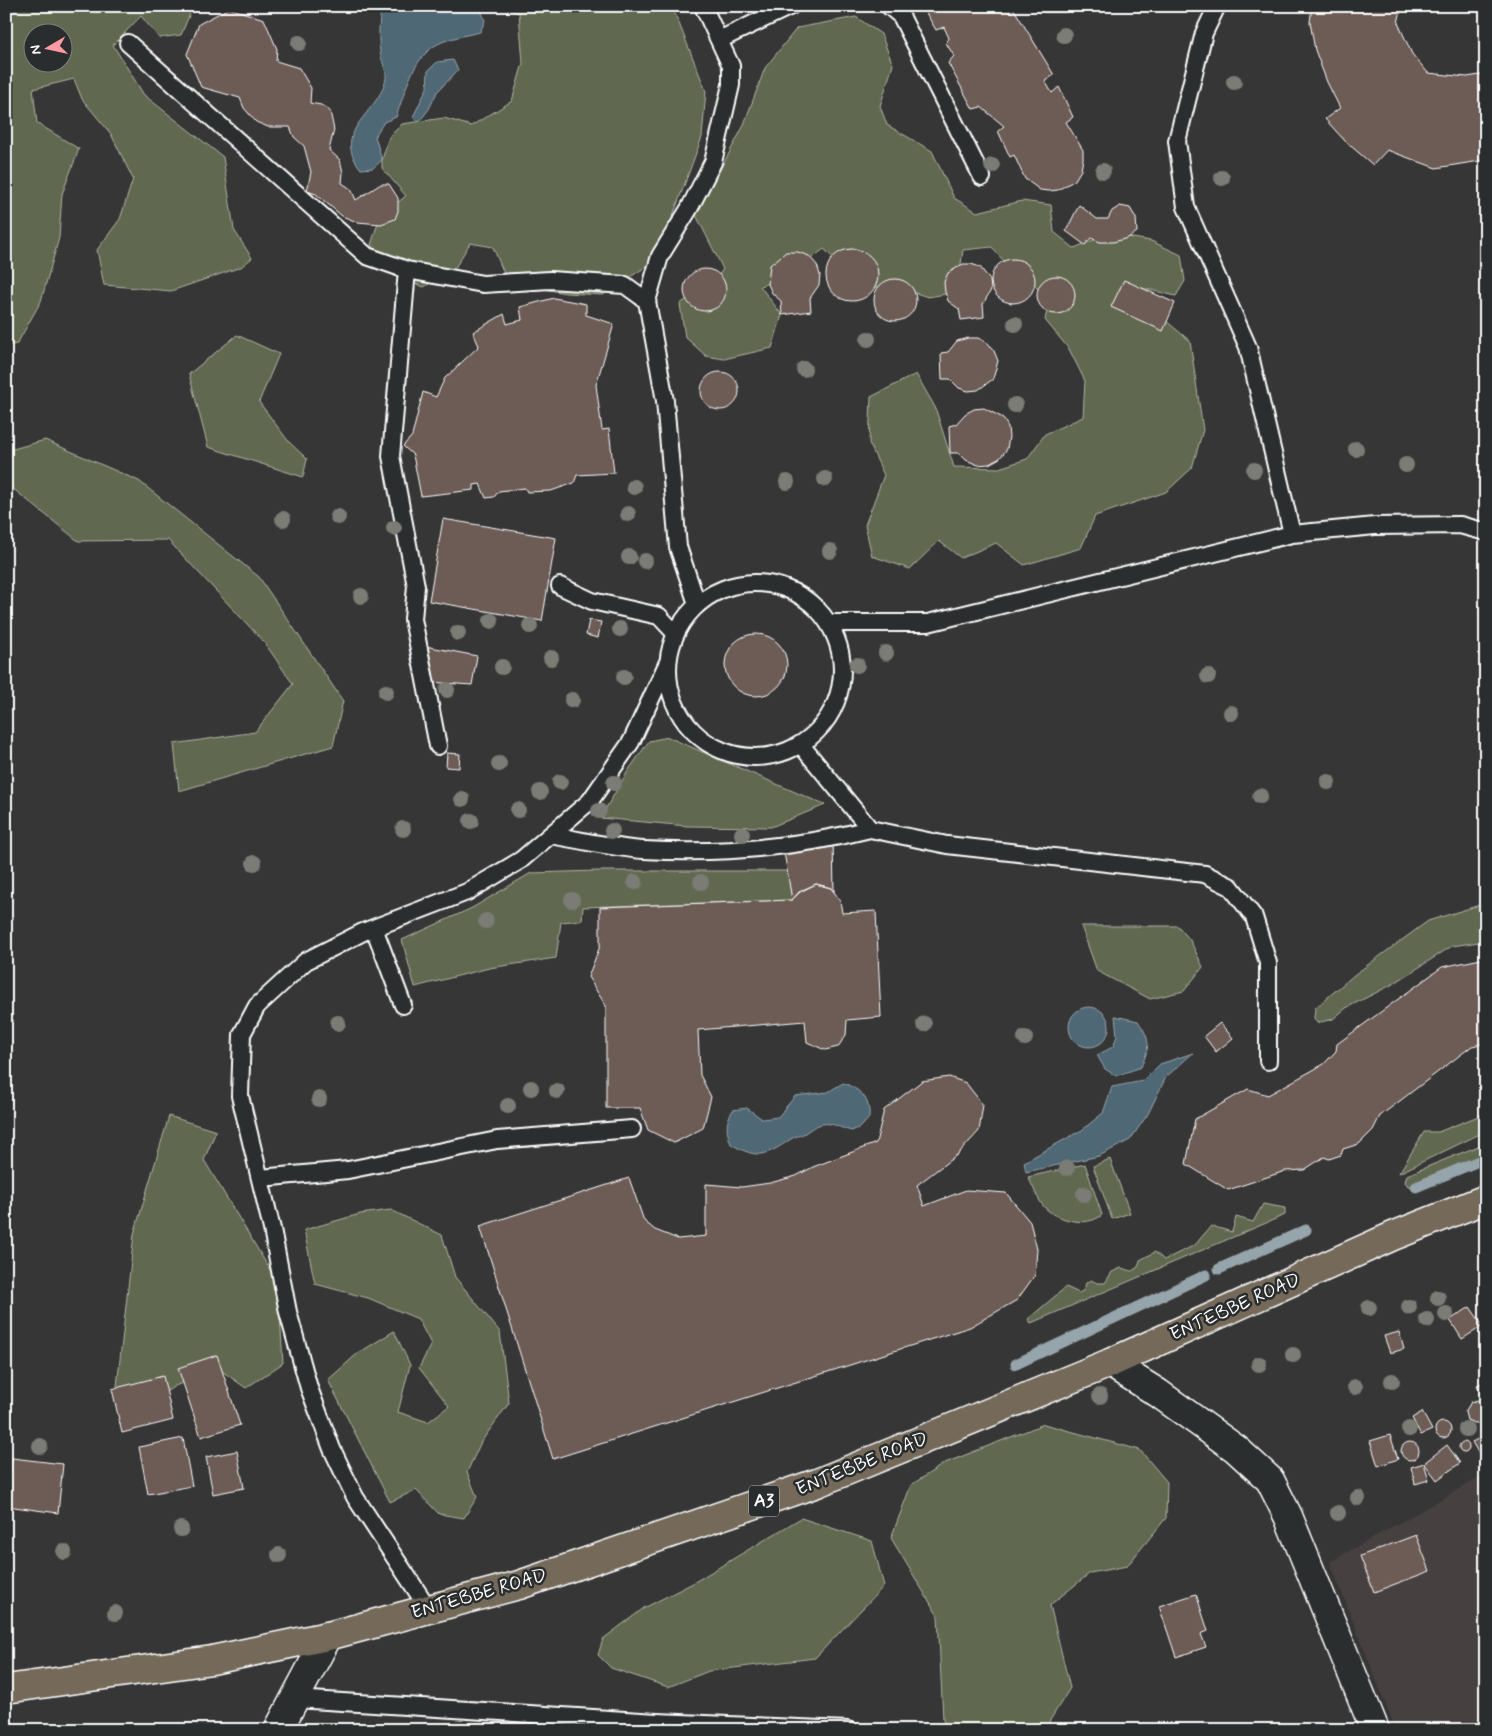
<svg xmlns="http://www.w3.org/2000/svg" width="1492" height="1736" font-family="Mynerve,sans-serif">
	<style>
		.built { fill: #474140 }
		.green { fill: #61694f; stroke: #b0b4a7; fill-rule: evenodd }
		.water { fill: #506875; stroke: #96a4ac }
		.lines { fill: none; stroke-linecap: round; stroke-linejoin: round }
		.stream { stroke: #96a4ac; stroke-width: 11 }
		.building { fill: #6d5c56; stroke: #fff }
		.service-casing { stroke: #fff; stroke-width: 20 }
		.minor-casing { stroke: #fff; stroke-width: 31 }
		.primary-casing { stroke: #fff; stroke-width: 31 }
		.service { stroke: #2a2d2e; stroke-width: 16 }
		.minor { stroke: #2a2d2e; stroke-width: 28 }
		.primary { stroke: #746a5a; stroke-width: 28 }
		.tree { fill: #7a7b74 }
		.labels { text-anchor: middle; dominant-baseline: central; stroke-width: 5; stroke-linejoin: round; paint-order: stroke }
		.shield { fill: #2a2d2e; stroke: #bfc0c0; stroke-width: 1 }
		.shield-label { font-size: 18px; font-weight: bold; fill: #fff }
		.street-label { font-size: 19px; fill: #fff; stroke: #2a2d2e }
	</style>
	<rect width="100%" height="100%" fill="#373636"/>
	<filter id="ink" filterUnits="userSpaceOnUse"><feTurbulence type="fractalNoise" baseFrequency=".02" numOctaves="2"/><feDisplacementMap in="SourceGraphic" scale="10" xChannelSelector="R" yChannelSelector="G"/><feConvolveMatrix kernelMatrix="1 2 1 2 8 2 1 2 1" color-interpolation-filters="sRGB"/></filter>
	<g filter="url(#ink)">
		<path class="built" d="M1486 1474V1730H1396L1330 1562Z"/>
		<path class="green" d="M6 6H193L181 35 159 38 141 16 113 45 144 95 223 157 234 230 252 258 241 267 171 291 104 285 97 250 120 219 133 179 111 134 82 99 74 79 33 89 37 123 79 149 62 194 59 238 41 301 17 344 6 346ZM32 32H62V62H32Z
			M499 6H672L706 91 702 137 668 229 647 266 603 295 566 293 508 283 493 247 470 243 455 268 424 287 394 276 371 245 380 216 406 196 382 168V160L389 137 402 124 444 118 471 126 512 101 523 63 519 13Z
			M856 17 881 34 893 65 880 106 887 125 932 151 954 198 977 212 1022 201 1051 205 1054 232 1074 248 1109 234 1151 241 1181 255 1185 281 1176 296 1142 288 1118 293 1158 314 1190 341 1203 430 1192 468 1166 492 1095 516 1081 548 1024 565 996 543 961 558 939 541 910 569 872 556 865 525 884 475 869 443 871 397 916 374 935 407 954 467 999 468 1027 459 1045 434 1083 417 1085 381 1069 349 1045 320 1050 297C1029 282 1007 268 992 247L963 250 957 292 928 297 903 289 862 286 824 249 782 280 760 286 782 315 772 348 724 359 706 356 685 337 680 304 696 293 709 290 723 269 696 215 743 127 765 68 797 28Z
			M237 335 279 354 259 402 289 442 307 459 303 477 208 447 189 374Z
			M45 440 139 481 259 577 343 701 333 746 179 791 174 744 255 732 293 684 264 642 168 540 78 541 6 483V451Z
			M668 737 825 805 771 827 687 826 600 818 628 771 649 741Z
			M598 871H788L792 900 583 907 582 920 561 922 556 958 489 968 415 987 402 940 472 908 531 873Z
			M1486 903V941L1452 946 1393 984 1346 1008 1333 1019 1317 1023 1314 1018 1315 1008 1354 975 1428 921Z
			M1081 926H1178L1190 940 1203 967 1184 991 1150 999 1097 971Z
			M1486 1113V1131L1399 1173 1424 1132H1438Z
			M169 1116 216 1131 204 1160 278 1283 283 1363 246 1388 219 1369 175 1386 152 1401 116 1395 134 1234Z
			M1486 1143V1158L1416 1187 1408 1186 1405 1182 1407 1175Z
			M1110 1159 1130 1213 1112 1219 1093 1166Z
			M1085 1164 1102 1215C1087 1228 1058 1220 1045 1208 1038 1201 1033 1186 1028 1177Z
			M1263 1204 1285 1208V1215L1031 1323 1028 1319 1066 1287 1079 1293 1084 1290 1086 1283 1091 1280 1097 1283H1105L1112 1272 1121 1268 1132 1271 1138 1267 1140 1260 1155 1252 1164 1260 1195 1245 1211 1226 1232 1232 1236 1217 1253 1222Z
			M391 1210 442 1235 455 1277 500 1332 509 1403 481 1442 467 1472 477 1497 464 1518 439 1514 416 1490 390 1502 328 1380 357 1354 394 1331 410 1365 398 1412 428 1422 449 1406 419 1368 431 1344 418 1319 368 1298 315 1284 304 1230 360 1214Z
			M1044 1424 1140 1450 1167 1482 1166 1518 1127 1566 1090 1573 1050 1605 1070 1688 1044 1730H948L943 1720 938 1616 891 1538 911 1485 945 1463Z
			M801 1518 872 1541 884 1586 815 1658 709 1671 668 1687 611 1668 598 1655 603 1639 644 1608 693 1583Z"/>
		<path class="water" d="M384 6H476L480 7 485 21 480 32C468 35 454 37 442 42 413 54 406 90 396 117L384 122 375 136 382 160 373 168 361 169C329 131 380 113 386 78 387 70 381 60 380 52 378 37 379 24 381 9Z
			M453 60 458 70 437 92 429 109 419 122 413 117 427 88 428 71 437 62Z
			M1069 1027a20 20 0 1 1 40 0a20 20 0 1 1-40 0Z
			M1115 1016 1138 1021C1151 1040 1150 1046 1141 1067L1116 1076 1105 1069 1097 1055 1113 1047 1117 1036Z
			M1193 1053 1166 1077 1148 1114 1130 1140 1099 1156 1026 1172 1024 1162 1082 1130 1103 1113 1112 1087 1143 1081 1160 1064Z
			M843 1083C860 1089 871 1099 869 1118L862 1126 852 1131C841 1129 834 1122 822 1124 814 1126 811 1129 805 1133 801 1136 795 1136 791 1139 766 1156 758 1160 731 1144 726 1131 725 1122 733 1110L747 1108 762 1119 778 1117 795 1096 828 1092Z"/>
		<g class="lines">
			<path class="stream" d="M1416 1187 1486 1158
				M1219 1269 1306 1230
				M1016 1364 1206 1275"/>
		</g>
		<path class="building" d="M922 6H1012L1054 75 1045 81 1052 93 1059 87 1073 117 1066 122 1083 150V159L1081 170 1075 180 1058 190 1049 191 1040 190 1025 179 1014 155 1010 157 998 131 1004 126 981 107 973 109 948 63 954 56 946 43 949 38 944 27 936 30Z
			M1045 6H1067L1066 12H1044Z
			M1312 6H1402L1398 23 1412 54 1428 73 1467 77 1486 74V160L1436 168 1387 150 1373 165 1345 141 1325 119 1340 108 1327 82 1315 50 1310 22Z
			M229 8 264 19 277 49 276 61 299 68 311 88 310 103 321 105 330 111 334 130 329 150 340 160 343 172 342 183 351 189 356 200 381 184H389L398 198V211L395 219 381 224 357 222 342 216 316 194 307 191 311 172 304 146 294 137 290 127H268L256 122 244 108 240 98 201 87 187 54 199 24Z
			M1079 205 1097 219H1108L1112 211 1120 206 1130 208 1136 218 1137 232 1128 238 1113 242H1100L1091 238 1085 245 1066 231Z
			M826 275a26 26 0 1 1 52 0a26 26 0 1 1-52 0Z
			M786 252H798L809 256 817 265 820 275 819 285 810 298 811 311 782 315 781 301 772 293 768 284 770 265Z
			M991 281a22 22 0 1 1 44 0a22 22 0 1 1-44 0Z
			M963 264H971L980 267 990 280 991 290 983 304 984 317 961 320 959 309 948 301 945 292 944 282 948 273Z
			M684 290a21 21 0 1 1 42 0a21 21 0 1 1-42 0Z
			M1037 295a19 19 0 1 1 38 0a19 19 0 1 1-38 0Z
			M874 300a21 21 0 1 1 42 0a21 21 0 1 1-42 0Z
			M1124 280 1175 303 1163 331 1111 307Z
			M554 298 586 304V315L614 324 596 385 602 430 609 429 614 473 577 475 574 483 551 491 527 492 525 488 516 489 499 491 494 497 486 498 480 484 474 485V490L421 496 413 455 403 446 412 436 423 392 436 397 445 378 479 346 473 332 504 314 507 324 522 320 520 307Z
			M968 338H978L988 343 994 351 998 361 993 379 978 390 968 391 959 388 950 379H942L941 353 948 352 957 341Z
			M701 391a19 19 0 1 1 38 0a19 19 0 1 1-38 0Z
			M984 408 1003 418 1008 427 1009 437 1007 449 1000 458 989 464 978 465 966 460 959 453H950L949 426 956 424 965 414 974 409Z
			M443 519 556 538 542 621 429 601Z
			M589 620 601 622 598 638 586 635Z
			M725 665a31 31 0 1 1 62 0a31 31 0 1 1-62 0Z
			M425 646 477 656 472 685 429 682Z
			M447 753 460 754 459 768 446 767Z
			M833 841 834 892 831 888 816 884 800 892 792 900 783 846Z
			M816 884 831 888 840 900 842 913 876 911 881 1017 847 1020 846 1035 838 1047 825 1050 807 1042 805 1021 698 1030 700 1075 711 1097 703 1128 674 1143 648 1130 640 1108H606V1006L588 977 600 946V907L792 900 800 891Z
			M1486 958V1043L1472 1046 1380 1116 1373 1130 1359 1144 1343 1149 1341 1155 1329 1159 1324 1157 1304 1170 1285 1171 1228 1190 1186 1164 1195 1119 1248 1089 1268 1095 1324 1064 1336 1051 1337 1044 1442 967Z
			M1220 1023 1233 1038 1216 1052 1204 1036Z
			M949 1077 966 1083 983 1105 979 1131 958 1154 917 1185 924 1206 966 1190 1006 1193 1030 1222 1037 1249 1035 1275 1017 1300 970 1327 553 1459 480 1226 629 1178 644 1221 655 1230 678 1239 706 1236V1184L742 1187 770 1183 796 1176 813 1167 876 1143 884 1110 922 1081Z
			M1470 1307 1483 1326 1462 1339 1450 1320Z
			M1399 1332 1404 1349 1390 1353 1384 1336Z
			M217 1355 240 1425 201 1437 178 1368Z
			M163 1376 173 1420 122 1433 112 1389Z
			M1486 1382V1399L1483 1400 1477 1385Z
			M1478 1400H1483L1486 1404V1422L1479 1425 1467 1420 1465 1412 1471 1402Z
			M1422 1412 1432 1430 1421 1435 1412 1418Z
			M1435 1430a8 8 0 1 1 16 0a8 8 0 1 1-16 0Z
			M1390 1435 1398 1459 1378 1466 1370 1441Z
			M183 1438 192 1486 148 1494 139 1447Z
			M1480 1438 1486 1447V1457L1482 1459 1472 1442Z
			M1401 1451a9 9 0 1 1 18 0a9 9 0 1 1-18 0Z
			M1459 1447a5 5 0 1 1 10 0a5 5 0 1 1-10 0Z
			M1447 1445 1460 1463 1437 1480 1424 1463Z
			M237 1451 244 1488 213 1494 206 1457Z
			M12 1458 63 1464 58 1513 7 1506Z
			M1424 1463 1429 1480 1415 1484 1411 1467Z
			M1416 1535 1430 1571 1374 1592 1360 1556Z
			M1196 1594 1208 1631 1201 1634 1206 1647 1176 1657 1159 1606Z"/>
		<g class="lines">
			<g class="service-casing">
				<path id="service" d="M889 6 901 16 982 177
					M1217 6 1204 33 1177 141 1186 207 1248 347 1292 534
					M719 40 791 6
					M128 43 367 256 407 270 483 284 550 280 625 285 647 301
					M407 270 391 456 416 586 413 619 438 746
					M668 670a87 87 0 1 1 174 0a87 87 0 1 1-174 0Z
					M560 586 592 601 659 616 675 633
					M697 604 678 547 665 401 647 301 660 256 689 209 713 162 731 85V66L703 6
					M828 623H928L1292 534 1375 526 1460 525 1486 532
					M801 745 870 829 947 845 1205 874 1231 887 1254 917 1268 963V1061
					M550 835C581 840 613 848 644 850 720 854 796 848 870 829
					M374 928 403 1005
					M260 1178 348 1170 497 1140 632 1129
					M428 1608 355 1497 332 1449 309 1388 288 1312 272 1229 240 1096 242 1034 257 1006 306 961 363 932 467 892 521 860 590 801 631 742 668 662
					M295 1699 657 1722 848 1730"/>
			</g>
			<g class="minor-casing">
				<path id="minor" d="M1110 1363 1158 1393 1236 1449 1270 1480 1288 1516 1375 1730
					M278 1730 328 1636"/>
			</g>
			<g class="primary-casing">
				<path id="primary" d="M6 1689 212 1660 328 1636 519 1585 817 1483 1110 1363 1393 1236 1486 1199"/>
			</g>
			<use href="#service" class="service"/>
			<use href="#minor" class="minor"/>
			<use href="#primary" class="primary"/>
		</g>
		<g class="tree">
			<circle cx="1064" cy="35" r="8"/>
			<circle cx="299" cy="43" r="8"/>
			<circle cx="1234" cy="82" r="8"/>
			<circle cx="992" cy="166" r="8"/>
			<circle cx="1103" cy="171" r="8"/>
			<circle cx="1222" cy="178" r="8"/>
			<circle cx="1015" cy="324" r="8"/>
			<circle cx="868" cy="339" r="8"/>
			<circle cx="804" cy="369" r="8"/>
			<circle cx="1015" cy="405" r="8"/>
			<circle cx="1356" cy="449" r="8"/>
			<circle cx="1406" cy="465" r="8"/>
			<circle cx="1254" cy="470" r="8"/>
			<circle cx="825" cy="479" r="8"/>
			<circle cx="787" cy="482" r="8"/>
			<circle cx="634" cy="487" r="8"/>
			<circle cx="628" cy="514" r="8"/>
			<circle cx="338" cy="517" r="8"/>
			<circle cx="283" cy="519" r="8"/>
			<circle cx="394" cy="528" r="8"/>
			<circle cx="830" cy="551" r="8"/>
			<circle cx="629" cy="557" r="8"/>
			<circle cx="645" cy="561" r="8"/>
			<circle cx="361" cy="596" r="8"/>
			<circle cx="491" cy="621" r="8"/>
			<circle cx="530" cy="626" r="8"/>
			<circle cx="620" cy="629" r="8"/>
			<circle cx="458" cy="633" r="8"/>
			<circle cx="886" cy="653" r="8"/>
			<circle cx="551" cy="658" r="8"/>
			<circle cx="857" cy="665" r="8"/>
			<circle cx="502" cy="667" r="8"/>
			<circle cx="1208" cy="676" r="8"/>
			<circle cx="624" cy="677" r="8"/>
			<circle cx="447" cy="690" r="8"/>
			<circle cx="386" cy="692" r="8"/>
			<circle cx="572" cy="700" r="8"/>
			<circle cx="1231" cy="713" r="8"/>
			<circle cx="499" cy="764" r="8"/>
			<circle cx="560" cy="782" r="8"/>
			<circle cx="1328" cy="782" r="8"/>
			<circle cx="614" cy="783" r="8"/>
			<circle cx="540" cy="792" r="8"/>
			<circle cx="1260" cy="796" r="8"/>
			<circle cx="462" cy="799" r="8"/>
			<circle cx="518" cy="810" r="8"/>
			<circle cx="599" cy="811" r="8"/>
			<circle cx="471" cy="821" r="8"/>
			<circle cx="403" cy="829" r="8"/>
			<circle cx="612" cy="831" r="8"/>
			<circle cx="742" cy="834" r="8"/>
			<circle cx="254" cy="863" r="8"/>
			<circle cx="635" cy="882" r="8"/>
			<circle cx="701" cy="882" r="8"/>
			<circle cx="572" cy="900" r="8"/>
			<circle cx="486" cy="921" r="8"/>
			<circle cx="338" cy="1023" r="8"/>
			<circle cx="924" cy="1024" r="8"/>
			<circle cx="1025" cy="1038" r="8"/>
			<circle cx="531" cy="1088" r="8"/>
			<circle cx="557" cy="1091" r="8"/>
			<circle cx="319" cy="1099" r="8"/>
			<circle cx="508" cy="1106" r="8"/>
			<circle cx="1067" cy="1168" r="8"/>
			<circle cx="1084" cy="1194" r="8"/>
			<circle cx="1438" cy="1298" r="8"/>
			<circle cx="1409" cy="1307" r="8"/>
			<circle cx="1369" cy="1308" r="8"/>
			<circle cx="1446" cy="1314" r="8"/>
			<circle cx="1427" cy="1320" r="8"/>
			<circle cx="1293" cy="1355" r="8"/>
			<circle cx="1259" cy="1364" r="8"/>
			<circle cx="1392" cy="1381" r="8"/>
			<circle cx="1355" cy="1387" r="8"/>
			<circle cx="1100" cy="1396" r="8"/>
			<circle cx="1409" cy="1429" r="8"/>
			<circle cx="1466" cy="1429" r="8"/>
			<circle cx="40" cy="1446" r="8"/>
			<circle cx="1358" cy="1498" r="8"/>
			<circle cx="1338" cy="1513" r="8"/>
			<circle cx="181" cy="1529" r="8"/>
			<circle cx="64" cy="1552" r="8"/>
			<circle cx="279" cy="1555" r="8"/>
			<circle cx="115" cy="1613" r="8"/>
		</g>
	</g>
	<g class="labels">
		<rect class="shield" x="749" y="1485.5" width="30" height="31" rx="4"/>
		<g class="shield-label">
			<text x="764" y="1501">A3</text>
		</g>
		<g class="street-label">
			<text transform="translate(1235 1307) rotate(-24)">ENTEBBE ROAD</text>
			<text transform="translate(862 1464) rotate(-22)">ENTEBBE ROAD</text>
			<text transform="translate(479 1594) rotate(-16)">ENTEBBE ROAD</text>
		</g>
	</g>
	<rect width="1492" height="1736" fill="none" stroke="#2a2d2e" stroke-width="25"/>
	<rect x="12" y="12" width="1467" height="1711" fill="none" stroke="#fff" stroke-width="2" filter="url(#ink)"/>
	<g transform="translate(48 48) rotate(261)"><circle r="24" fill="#2a2d2e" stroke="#7f8182"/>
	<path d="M0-4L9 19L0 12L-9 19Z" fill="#ff9aa2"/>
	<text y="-8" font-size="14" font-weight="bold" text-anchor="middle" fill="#ffffff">N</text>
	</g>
</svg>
